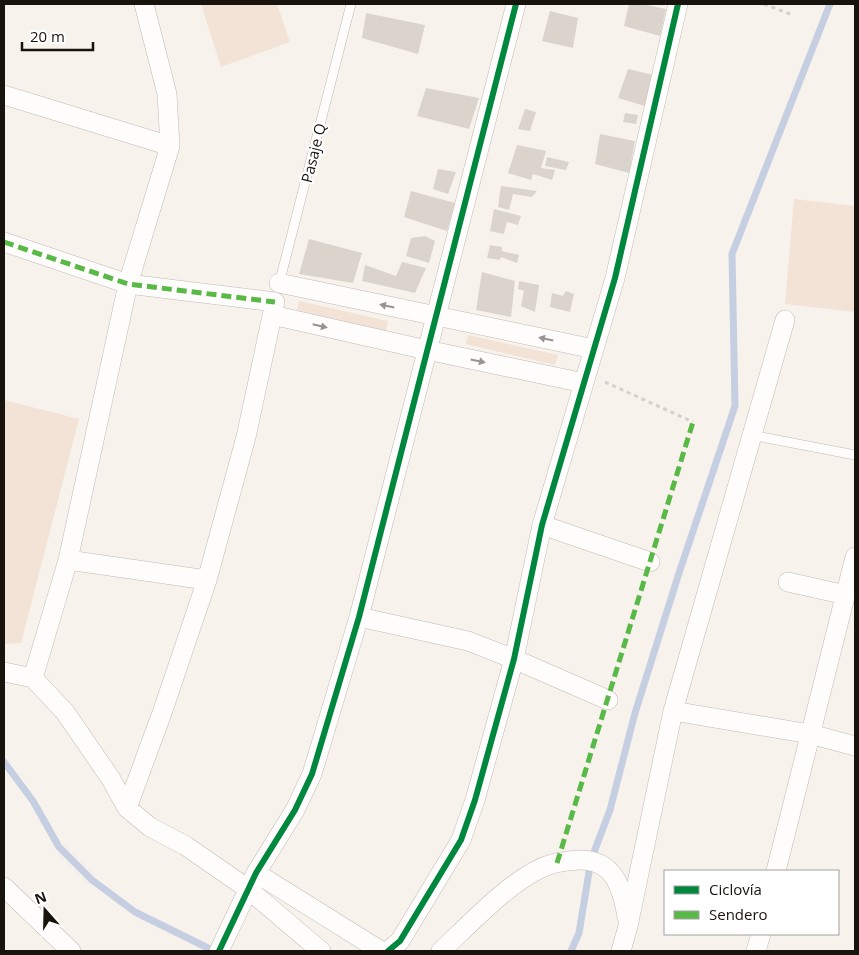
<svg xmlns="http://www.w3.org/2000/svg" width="859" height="955" font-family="'Open Sans',sans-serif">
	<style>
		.green { fill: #f2e3d6 }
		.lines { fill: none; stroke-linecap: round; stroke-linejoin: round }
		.stream { stroke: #c5cfe1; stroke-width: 7 }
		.building { fill: #dbd4cd }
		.lane-casing { stroke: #c0bab6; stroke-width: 10 }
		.street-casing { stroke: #c0bab6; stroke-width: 20 }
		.path { stroke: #d3d0ce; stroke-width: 3; stroke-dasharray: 4 4; stroke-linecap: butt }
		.lane { stroke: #fefdfc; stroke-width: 9 }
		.street { stroke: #fefdfc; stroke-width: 19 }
		.quiet { stroke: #58b947; stroke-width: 5; stroke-dasharray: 10 5; stroke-linecap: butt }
		.cycleway-casing { stroke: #fff; stroke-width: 9 }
		.cycleway { stroke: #00873e; stroke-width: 6 }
		.oneway { fill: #979491 }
		.labels { text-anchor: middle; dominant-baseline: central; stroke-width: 4.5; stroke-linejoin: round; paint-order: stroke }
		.street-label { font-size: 15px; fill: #19130e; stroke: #fff }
	</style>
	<rect width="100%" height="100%" fill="#f7f2ec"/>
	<path class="green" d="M201 4H277L290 42 221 67Z
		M794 199 855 206V312L785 304Z
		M299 301 388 321 386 331 297 310Z
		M468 335 558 355 555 365 466 344Z
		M4 400 79 419 21 643 4 644Z"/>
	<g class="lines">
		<path class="stream" d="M4 762 33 801 59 847 92 880 135 912 214 951
			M571 951 579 933 591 860 610 810 635 713 679 573 735 406 732 254 830 4"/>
	</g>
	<path class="building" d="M629 4H642L666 9 660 36 624 26Z
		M550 11 578 18 573 48 542 41Z
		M366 13 425 25 418 54 362 38Z
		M628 69 653 75 648 107 618 98Z
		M426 88 479 98 469 129 417 116Z
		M525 109 536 112 530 131 518 129Z
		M625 113 638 115 636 124 623 122Z
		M600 134 635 141 629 173 595 164Z
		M517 145 546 151 541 168 555 170 552 180 533 174 531 180 508 173Z
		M547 157 569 162 566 170 545 166Z
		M438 169 456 172 448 194 433 189Z
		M501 186 537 191 532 197 513 194 509 210 498 207Z
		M411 191 455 203 447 231 404 217Z
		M494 209 521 216 518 225 507 222 504 234 490 231Z
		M425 236 435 241 429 263 406 256 411 238Z
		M309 239 362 253 353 283 299 274Z
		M490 245 502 247V251L519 255 517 263 501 257 500 260 487 258Z
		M402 262 426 268 415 293 362 281 365 265 396 276Z
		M482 272 515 281 511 317 476 310Z
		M519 281 539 285 535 312 521 306 524 291 518 289Z
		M566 291 574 294 570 312 550 307 552 293 563 296Z"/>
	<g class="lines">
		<g class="lane-casing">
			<path id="lane" d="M279 284 351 4
				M751 435 855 455"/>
		</g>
		<g class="street-casing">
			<path id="street" d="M4 95 170 146
				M4 242 128 284 275 302 246 437 207 580 162 713 127 808
				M279 283 594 349
				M272 315 427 350 584 383
				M542 525 650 562
				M68 560 207 580
				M788 582 846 595
				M359 617 468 641 514 659 608 700
				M4 672 33 678 65 712 111 779 127 808 150 827 186 846 248 889 321 951
				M33 678 68 560 128 284 170 146 167 94 144 4
				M673 711 810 734 855 746
				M776 871 855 557
				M256 873 381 951
				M4 887 71 951
				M219 951 256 873 295 810 312 774 359 617 516 4
				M388 951 400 941 461 840 475 800 514 659 542 525 615 278 678 4
				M441 951C469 925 516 874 552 864 560 861 570 861 578 860 614 859 622 887 627 917
				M621 951 628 926 673 711 785 320
				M756 951 761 934"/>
		</g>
		<path class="path" d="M764 4 790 14
			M605 382 693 422"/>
		<use href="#lane" class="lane"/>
		<use href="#street" class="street"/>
		<path class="quiet" d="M4 242 128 284 275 302
			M557 863 693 422"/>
		<g class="cycleway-casing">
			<path id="cycleway" d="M219 951 256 873 295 810 312 774 359 617 516 4
				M388 951 400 941 461 840 475 800 514 659 542 525 615 278 678 4"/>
		</g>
		<use href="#cycleway" class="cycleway"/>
	</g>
	<defs><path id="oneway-solid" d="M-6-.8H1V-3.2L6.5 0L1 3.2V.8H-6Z" transform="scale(1.25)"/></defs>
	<g class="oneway">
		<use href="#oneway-solid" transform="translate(387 306) rotate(-168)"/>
		<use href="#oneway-solid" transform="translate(320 326) rotate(13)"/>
		<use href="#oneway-solid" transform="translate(546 339) rotate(-168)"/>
		<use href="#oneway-solid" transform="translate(478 361) rotate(12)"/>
	</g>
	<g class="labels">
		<g class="street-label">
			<text transform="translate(313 153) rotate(-76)">Pasaje Q</text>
		</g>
	</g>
	<rect width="859" height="955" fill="none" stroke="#19130e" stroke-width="10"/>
	<rect x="664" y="870" width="175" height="65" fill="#ffffff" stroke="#a3a19f"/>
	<rect x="674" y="886" width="25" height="8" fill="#00873e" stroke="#a3a19f"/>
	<text x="709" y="895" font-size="15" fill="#19130e">Ciclovía</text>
	<rect x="674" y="911" width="25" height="8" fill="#58b947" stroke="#a3a19f"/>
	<text x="709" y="920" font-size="15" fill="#19130e">Sendero</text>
	<g transform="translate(45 910) rotate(340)" stroke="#ffffff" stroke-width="4" paint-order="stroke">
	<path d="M0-4L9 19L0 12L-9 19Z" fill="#19130e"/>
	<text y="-8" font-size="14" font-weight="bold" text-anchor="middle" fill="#19130e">N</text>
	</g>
	<path d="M22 42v8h71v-8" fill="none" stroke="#19130e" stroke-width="2.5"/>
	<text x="30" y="42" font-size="15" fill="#19130e" stroke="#ffffff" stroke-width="4" paint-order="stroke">20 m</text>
</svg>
